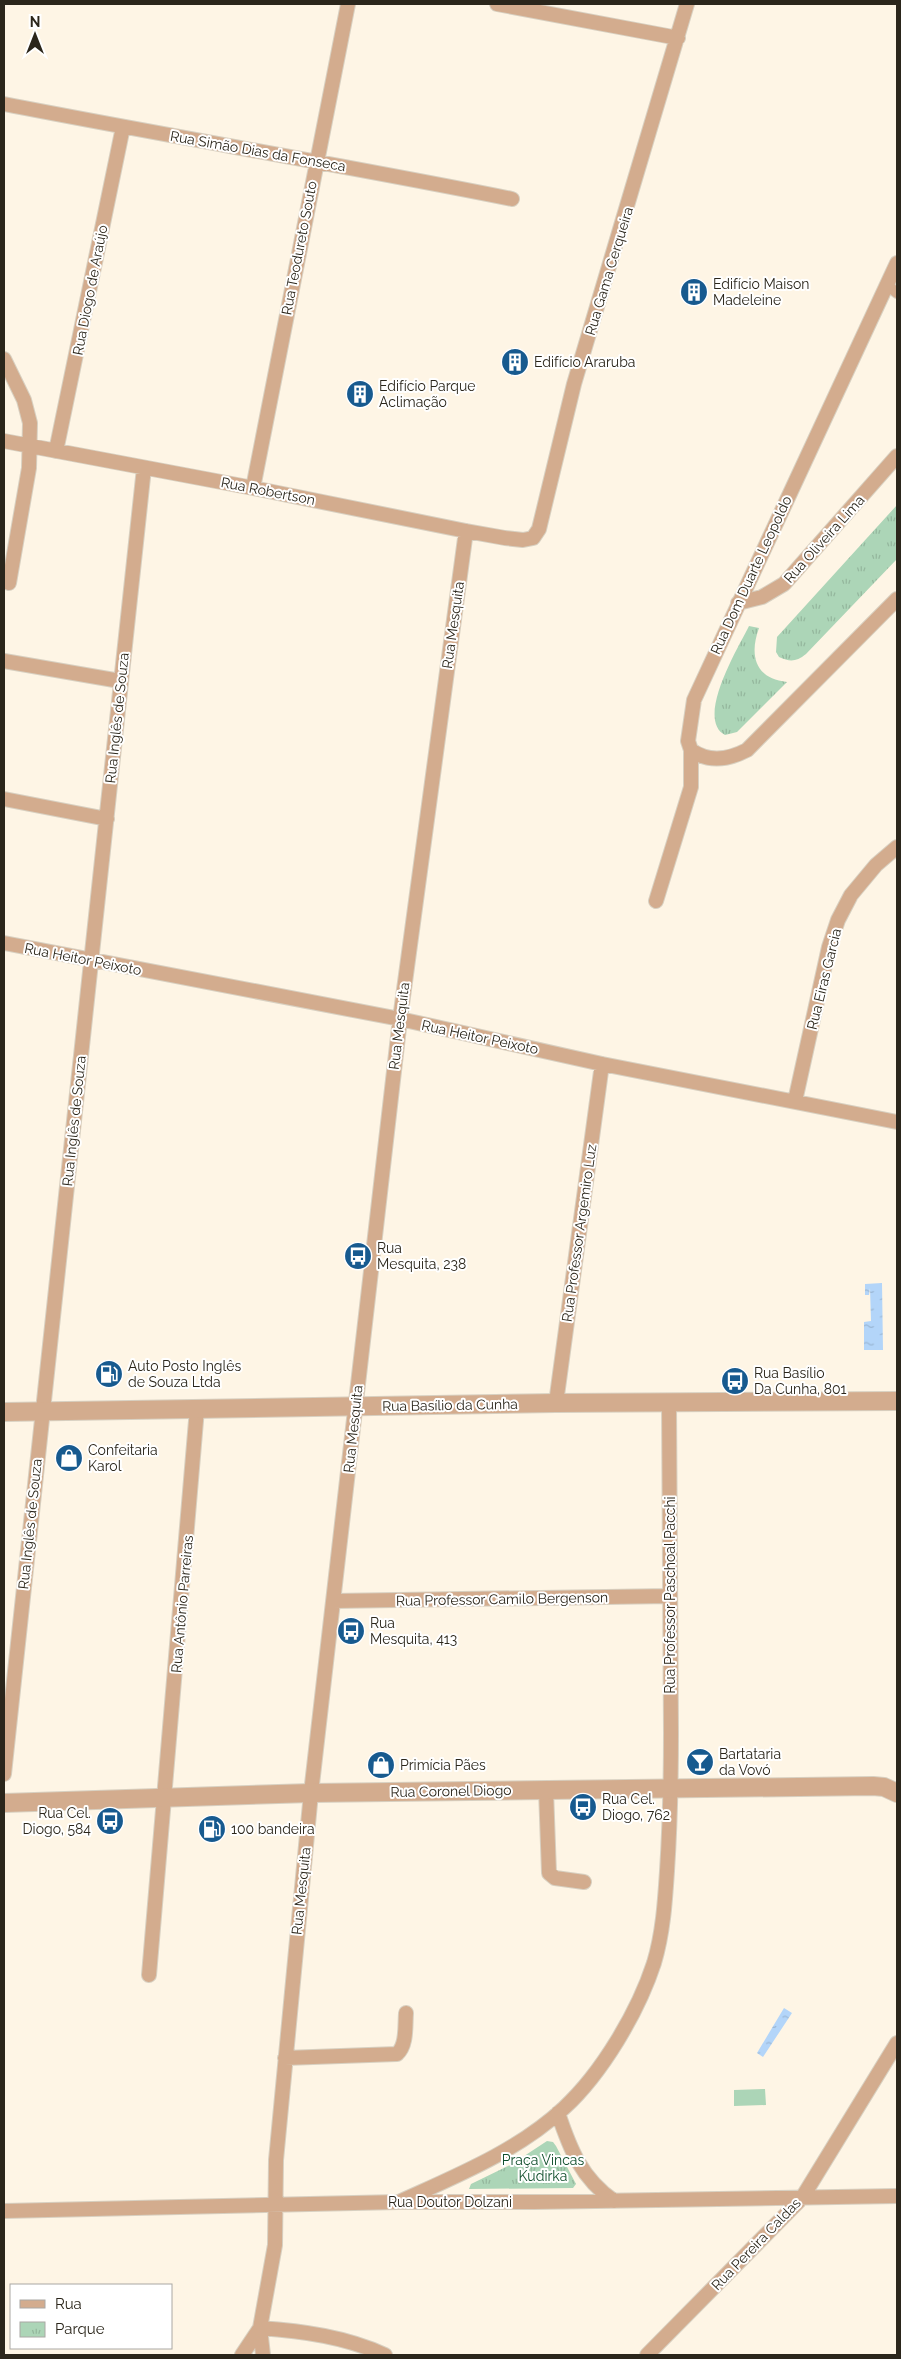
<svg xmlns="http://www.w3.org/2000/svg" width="901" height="2359" font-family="Raleway,sans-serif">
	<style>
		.park { fill: url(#park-tufts) }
		.pitch { fill: #acd5b7 }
		.water { fill: url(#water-ripples) }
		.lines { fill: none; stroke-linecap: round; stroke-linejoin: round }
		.pedestrian-casing { stroke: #d8d0c1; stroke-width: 12 }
		.minor-casing { stroke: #d8d0c1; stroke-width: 16 }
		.tertiary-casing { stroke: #d8d0c1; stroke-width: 20 }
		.pedestrian { stroke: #d3ac8e; stroke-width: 10 }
		.minor { stroke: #d3ac8e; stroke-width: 14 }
		.tertiary { stroke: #d3ac8e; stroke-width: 18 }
		.labels { text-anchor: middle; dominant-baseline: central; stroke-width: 4; stroke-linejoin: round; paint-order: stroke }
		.street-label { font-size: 14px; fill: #2b261b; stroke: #fff }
		.poi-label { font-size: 14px; fill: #2b261b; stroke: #fff; text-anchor: start }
		.park-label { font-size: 14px; fill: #0f4e2b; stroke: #fff }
	</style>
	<defs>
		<pattern id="park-tufts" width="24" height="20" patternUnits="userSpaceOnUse" patternTransform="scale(1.25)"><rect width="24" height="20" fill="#acd5b7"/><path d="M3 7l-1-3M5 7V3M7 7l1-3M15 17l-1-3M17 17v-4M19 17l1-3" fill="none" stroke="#94b79d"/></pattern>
		<pattern id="water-ripples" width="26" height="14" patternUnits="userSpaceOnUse" patternTransform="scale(1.25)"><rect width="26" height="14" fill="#b3d5f9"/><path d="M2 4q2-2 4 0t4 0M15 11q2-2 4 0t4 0" fill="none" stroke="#9ab7d5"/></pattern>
	</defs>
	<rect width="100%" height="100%" fill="#fef5e5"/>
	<path class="park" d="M897 505V559L806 654C796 662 790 662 779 657L776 652 777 637Z
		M749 626 759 628C749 655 755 679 787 682L737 732 725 735C695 719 738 648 749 626Z
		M547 2141 553 2142 556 2146 576 2184 573 2188 469 2189 471 2184 512 2164Z"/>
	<path class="pitch" d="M765 2089 766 2105 734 2106V2090Z"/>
	<path class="water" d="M882 1283 883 1350H864V1322L871 1321 870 1288 869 1295H865V1284Z
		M784 2008 792 2013 763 2057 757 2053Z"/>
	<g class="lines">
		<g class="pedestrian-casing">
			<path id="pedestrian" d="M887 285 897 293"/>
		</g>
		<g class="minor-casing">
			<path id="minor" d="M497 4 678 38
				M4 104C173 137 343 165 512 199
				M4 359 24 400 30 423 29 468 9 583
				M4 441 253 488 466 531 505 538 523 540 533 538 539 529 574 384 687 4
				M56 451 123 127
				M253 488 348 4
				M738 603 762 597 784 584 897 456
				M4 661 120 681
				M691 750C709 763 728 760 747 750L897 599
				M4 799 107 819
				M656 901 691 787V750L688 741 694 700 897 263
				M4 943 400 1019 602 1064 897 1122
				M795 1101 829 947 838 920 851 895 876 865 897 847
				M556 1403 602 1064
				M333 1601 670 1596
				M4 1774 144 468
				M546 1790 549 1873 555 1878 584 1882
				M149 1975 197 1409
				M285 2058 397 2054C407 2045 405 2026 406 2013
				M558 2113C570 2149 581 2178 614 2201
				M399 2202C456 2176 518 2151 564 2108 602 2073 638 2012 654 1963 663 1933 665 1902 667 1871 670 1825 671 1779 671 1732 670 1622 669 1512 669 1402
				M4 2211 399 2202H534L897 2196
				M260 2328C303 2331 346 2337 385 2355
				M242 2355 260 2328
				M263 2355 260 2328 275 2245 276 2160 311 1793 400 1019 466 531
				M647 2355 802 2198 897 2043"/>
		</g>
		<g class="tertiary-casing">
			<path id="tertiary" d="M4 1412 556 1403 897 1401
				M4 1803 311 1793 873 1786 884 1787 897 1793"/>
		</g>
		<use href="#pedestrian" class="pedestrian"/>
		<use href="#minor" class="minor"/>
		<use href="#tertiary" class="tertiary"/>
	</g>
	<defs>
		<g id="building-disc" transform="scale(1.4375)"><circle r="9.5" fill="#175a8f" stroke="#fff"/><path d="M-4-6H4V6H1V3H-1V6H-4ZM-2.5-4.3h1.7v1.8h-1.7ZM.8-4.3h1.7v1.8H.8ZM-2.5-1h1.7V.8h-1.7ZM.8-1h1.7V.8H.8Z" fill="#fff"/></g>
		<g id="bus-disc" transform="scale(1.4375)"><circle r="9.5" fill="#175a8f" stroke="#fff"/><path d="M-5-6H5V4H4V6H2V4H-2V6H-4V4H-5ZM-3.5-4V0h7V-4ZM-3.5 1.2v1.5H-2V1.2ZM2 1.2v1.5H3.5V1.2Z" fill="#fff"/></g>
		<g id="fuel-disc" transform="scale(1.4375)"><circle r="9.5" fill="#175a8f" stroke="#fff"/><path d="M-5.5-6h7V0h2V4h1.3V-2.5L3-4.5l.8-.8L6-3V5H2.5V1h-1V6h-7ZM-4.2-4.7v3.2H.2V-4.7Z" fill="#fff"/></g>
		<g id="shop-disc" transform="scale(1.4375)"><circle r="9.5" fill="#175a8f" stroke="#fff"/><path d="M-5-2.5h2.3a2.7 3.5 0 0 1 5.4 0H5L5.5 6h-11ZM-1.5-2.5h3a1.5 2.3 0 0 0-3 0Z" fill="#fff"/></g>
		<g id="bar-disc" transform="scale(1.4375)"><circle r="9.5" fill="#175a8f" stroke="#fff"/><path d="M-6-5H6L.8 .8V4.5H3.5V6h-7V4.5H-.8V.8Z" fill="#fff"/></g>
	</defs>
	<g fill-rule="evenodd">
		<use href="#building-disc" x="694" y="292"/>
		<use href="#building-disc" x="515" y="362"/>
		<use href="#building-disc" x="360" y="394"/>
		<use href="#bus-disc" x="358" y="1256"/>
		<use href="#fuel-disc" x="109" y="1374"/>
		<use href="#bus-disc" x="735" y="1381"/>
		<use href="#shop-disc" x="69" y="1458"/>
		<use href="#bus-disc" x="351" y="1631"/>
		<use href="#bar-disc" x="700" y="1762"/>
		<use href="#shop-disc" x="381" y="1765"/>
		<use href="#bus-disc" x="583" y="1807"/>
		<use href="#bus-disc" x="110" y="1821"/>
		<use href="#fuel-disc" x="212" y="1829"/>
	</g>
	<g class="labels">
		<g class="street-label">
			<text transform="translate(258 151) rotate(10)">Rua Simão Dias da Fonseca</text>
			<text transform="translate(299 248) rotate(-79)">Rua Teodureto Souto</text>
			<text transform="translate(609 271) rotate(-73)">Rua Gama Cerqueira</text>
			<text transform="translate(90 290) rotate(-79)">Rua Diogo de Araújo</text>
			<text transform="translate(268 491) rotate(11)">Rua Robertson</text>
			<text transform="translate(824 539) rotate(-48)">Rua Oliveira Lima</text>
			<text transform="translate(751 575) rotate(-65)">Rua Dom Duarte Leopoldo</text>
			<text transform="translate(453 625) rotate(-82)">Rua Mesquita</text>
			<text transform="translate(117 718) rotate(-84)">Rua Inglês de Souza</text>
			<text transform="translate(83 959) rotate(11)">Rua Heitor Peixoto</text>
			<text transform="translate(824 979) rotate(-76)">Rua Eiras Garcia</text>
			<text transform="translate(399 1026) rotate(-83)">Rua Mesquita</text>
			<text transform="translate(480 1037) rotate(12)">Rua Heitor Peixoto</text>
			<text transform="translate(74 1121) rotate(-84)">Rua Inglês de Souza</text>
			<text transform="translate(579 1233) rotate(-82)">Rua Professor Argemiro Luz</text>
			<text transform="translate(450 1405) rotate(-1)">Rua Basílio da Cunha</text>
			<text transform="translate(353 1429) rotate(-84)">Rua Mesquita</text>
			<text transform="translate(30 1524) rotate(-84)">Rua Inglês de Souza</text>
			<text transform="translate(670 1595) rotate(-90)">Rua Professor Paschoal Pacchi</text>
			<text transform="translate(502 1599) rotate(-1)">Rua Professor Camilo Bergenson</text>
			<text transform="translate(182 1604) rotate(-85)">Rua Antônio Parreiras</text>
			<text transform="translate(451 1791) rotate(-1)">Rua Coronel Diogo</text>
			<text transform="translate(301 1891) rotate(-84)">Rua Mesquita</text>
			<text x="450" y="2202">Rua Doutor Dolzani</text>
			<text transform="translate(756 2244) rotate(-46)">Rua Pereira Caldas</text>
		</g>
		<g class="poi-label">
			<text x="713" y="284">Edifício Maison<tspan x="713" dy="16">Madeleine</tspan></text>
			<text x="534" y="362">Edifício Araruba</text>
			<text x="379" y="386">Edifício Parque<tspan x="379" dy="16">Aclimação</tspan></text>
			<text x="377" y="1248">Rua<tspan x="377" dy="16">Mesquita, 238</tspan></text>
			<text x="128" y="1366">Auto Posto Inglês<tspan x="128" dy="16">de Souza Ltda</tspan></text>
			<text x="754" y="1373">Rua Basílio<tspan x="754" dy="16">Da Cunha, 801</tspan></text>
			<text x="88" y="1450">Confeitaria<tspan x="88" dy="16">Karol</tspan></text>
			<text x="370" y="1623">Rua<tspan x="370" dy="16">Mesquita, 413</tspan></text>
			<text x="719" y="1754">Bartataria<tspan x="719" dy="16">da Vovó</tspan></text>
			<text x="400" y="1765">Primícia Pães</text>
			<text x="602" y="1799">Rua Cel.<tspan x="602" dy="16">Diogo, 762</tspan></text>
			<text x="91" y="1813" text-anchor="end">Rua Cel.<tspan x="91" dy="16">Diogo, 584</tspan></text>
			<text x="231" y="1829">100 bandeira</text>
		</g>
		<g class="park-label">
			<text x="543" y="2160">Praça Vincas<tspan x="543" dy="16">Kudirka</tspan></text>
		</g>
	</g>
	<rect width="901" height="2359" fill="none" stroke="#2b261b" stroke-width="10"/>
	<rect x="10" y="2284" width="162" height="65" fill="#ffffff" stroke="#aaa8a4"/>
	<rect x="20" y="2300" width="25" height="8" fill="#d3ac8e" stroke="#aaa8a4"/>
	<text x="55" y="2309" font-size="15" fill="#2b261b">Rua</text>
	<rect x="20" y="2322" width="25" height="15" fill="url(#park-tufts)" stroke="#aaa8a4"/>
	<text x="55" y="2334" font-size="15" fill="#2b261b">Parque</text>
	<g transform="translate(35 35)" stroke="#ffffff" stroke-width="4" paint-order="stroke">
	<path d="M0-4L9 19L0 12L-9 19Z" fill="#2b261b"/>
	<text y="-8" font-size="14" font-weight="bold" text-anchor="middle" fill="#2b261b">N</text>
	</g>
</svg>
